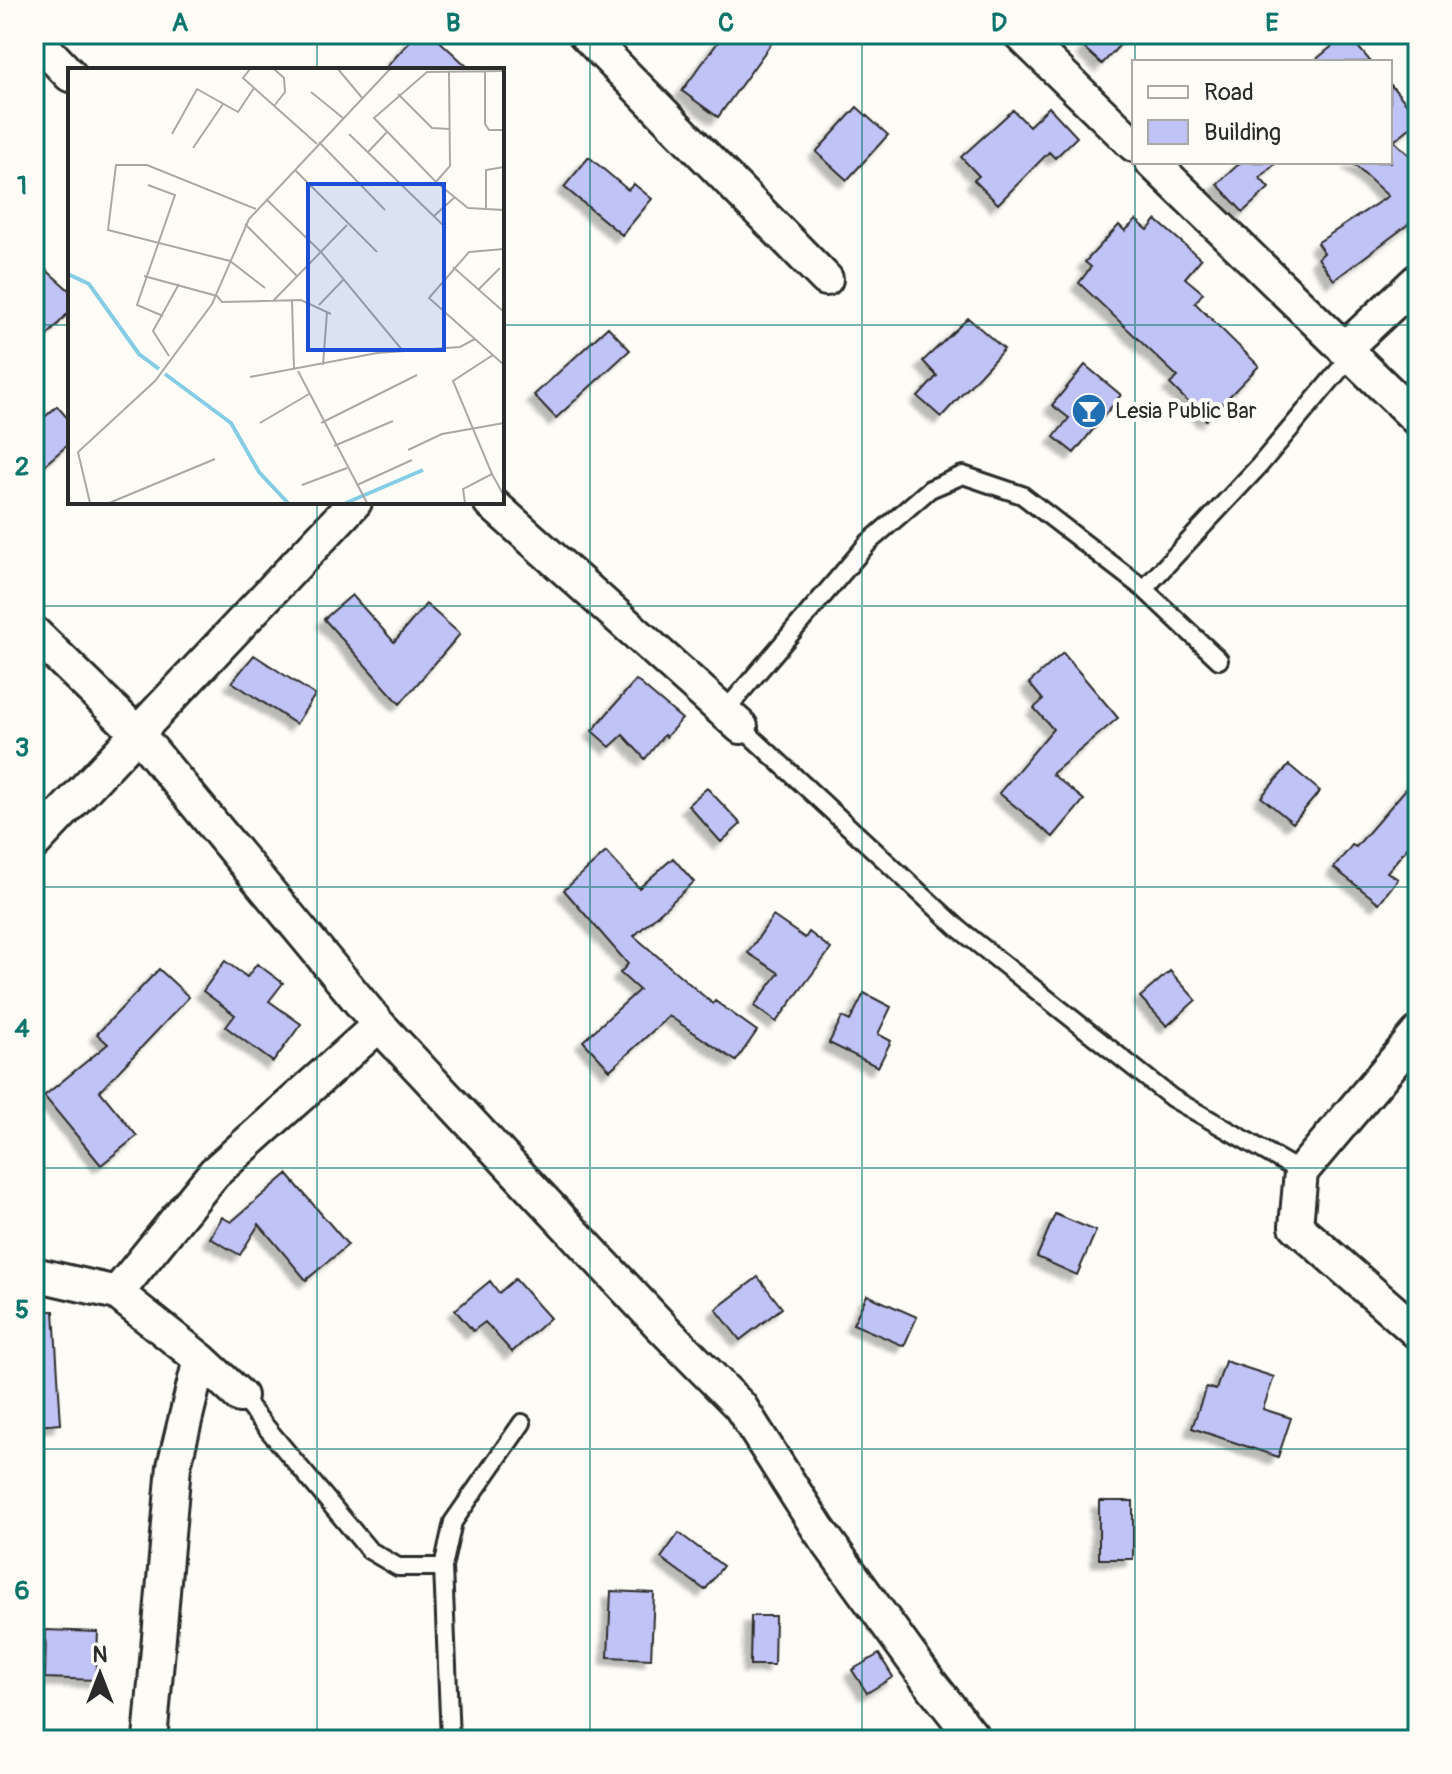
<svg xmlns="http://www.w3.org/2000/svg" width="1452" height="1774" font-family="Pangolin,sans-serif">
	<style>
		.building { fill: #c0c3f5; stroke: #2b2b2b; stroke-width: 2; filter: url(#shadow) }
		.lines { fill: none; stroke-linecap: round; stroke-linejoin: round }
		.lane-casing { stroke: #2b2b2b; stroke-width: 22 }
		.street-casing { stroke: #2b2b2b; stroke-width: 38 }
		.lane { stroke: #fdfcf7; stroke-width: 16 }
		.street { stroke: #fdfcf7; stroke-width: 32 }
		.grid { fill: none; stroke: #0f766e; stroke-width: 2; stroke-opacity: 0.55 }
		.labels { text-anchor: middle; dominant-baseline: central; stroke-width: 8; stroke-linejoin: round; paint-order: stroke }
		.poi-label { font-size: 22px; fill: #2b2b2b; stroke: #fdfcf7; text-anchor: start }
		.inset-river { fill: none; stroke: #84cde5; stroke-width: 4 }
		.inset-road { fill: none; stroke: #a9a8a5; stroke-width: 2 }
		.view { fill: #1d4ed8; fill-opacity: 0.15; stroke: #1d4ed8; stroke-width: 4 }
		.inset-edge { fill: none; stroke: #2b2b2b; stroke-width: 4 }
		.neatline { fill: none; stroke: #0f766e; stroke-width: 3 }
		.grid-label { font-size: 26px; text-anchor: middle; font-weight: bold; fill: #0f766e }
	</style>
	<defs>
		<filter id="shadow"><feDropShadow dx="-7" dy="7" stdDeviation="2" flood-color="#0004"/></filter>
	</defs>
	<rect width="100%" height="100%" fill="#fdfcf7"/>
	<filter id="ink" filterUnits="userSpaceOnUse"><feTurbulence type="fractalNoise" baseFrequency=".0125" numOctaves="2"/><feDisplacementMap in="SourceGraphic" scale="16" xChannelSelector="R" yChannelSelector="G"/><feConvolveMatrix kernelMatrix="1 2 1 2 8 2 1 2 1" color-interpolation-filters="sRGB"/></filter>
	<g filter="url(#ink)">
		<path class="building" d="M416 34H432L471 70H384Z
			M724 34H778L718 117 682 91Z
			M1097 34H1130L1102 64 1084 48Z
			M1347 34 1371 62H1313Z
			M1390 84 1418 117V121L1394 141 1418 163V217L1334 280 1318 258 1324 253 1317 243 1388 196 1351 162H1390Z
			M857 107 888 135 847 180 816 152Z
			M1049 107 1077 137 1055 158 1049 152 998 204 974 180 979 176 961 157 1013 110 1029 126Z
			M589 157 628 190 634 184 652 199 622 235 564 187Z
			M1241 162H1277L1260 178 1269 188 1243 212 1217 184Z
			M1136 220 1148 230 1156 220 1201 259 1185 278 1203 293 1195 303 1259 366 1206 420 1170 384 1178 377 1079 283 1091 267 1085 262 1119 225 1125 231Z
			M34 259 70 291V311L34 350Z
			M968 318 1004 349 941 417 918 397 937 376 923 361Z
			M608 327 630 350 556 418 534 395Z
			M1085 365 1121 395 1074 453 1054 437 1069 418 1052 405Z
			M57 406 70 421V443L34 474V427Z
			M352 595 394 642 426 604 460 634 400 704 324 619Z
			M1063 653 1118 718 1052 774 1084 800 1053 837 999 793 1053 729 1034 708 1043 700 1029 683Z
			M254 655 315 695 296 724 232 682Z
			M636 680 682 719 666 737 664 735 645 759 623 735 610 747 592 731Z
			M1289 765 1320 791 1293 823 1261 797Z
			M1418 775V835L1387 872 1398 879 1379 903 1334 868 1352 845 1356 847Z
			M707 788 741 824 721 842 688 805Z
			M606 852 639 888 673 858 694 882 634 936 713 1004 715 1001 757 1031 736 1061 669 1016 610 1070 583 1041 639 990 620 973 628 964 564 890Z
			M773 916 805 938 809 932 831 949 776 1022 754 1006 779 973 748 953Z
			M225 961 247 977 257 964 283 983 269 1001 301 1024 273 1062 226 1027 235 1015 203 991Z
			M159 969 189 997 100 1091 137 1136 101 1165 44 1096 108 1044 97 1034Z
			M1170 971 1196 1000 1167 1026 1140 997Z
			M864 993 891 1007 878 1034 891 1041 878 1067 829 1043 842 1017 850 1021Z
			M287 1174 348 1245 306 1280 259 1224 240 1255 210 1238 222 1217 231 1222Z
			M1055 1214 1096 1231 1077 1275 1037 1257Z
			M758 1277 782 1308 740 1340 716 1309Z
			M515 1279 550 1318 512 1352 485 1322 473 1331 455 1310 490 1281 499 1293Z
			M867 1295 917 1317 904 1346 853 1324Z
			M34 1311H54L61 1424 34 1426Z
			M1225 1361 1274 1377 1263 1409 1291 1418 1278 1457 1192 1428 1206 1387 1216 1390Z
			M1099 1501H1133V1559H1099Z
			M679 1533 723 1566 705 1590 661 1558Z
			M611 1591 654 1593 651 1659 608 1657Z
			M751 1616H775L774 1665H750Z
			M46 1630 98 1632 96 1680 45 1678Z
			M879 1654 893 1677 867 1693 852 1670Z"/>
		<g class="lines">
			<g class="lane-casing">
				<path id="lane" d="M1144 589 1259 466 1351 356
					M724 712 869 542 930 489 963 475 1022 495 1144 589 1219 660
					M741 727 958 928 1172 1098 1301 1172
					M240 1396 369 1550 398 1567H443
					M450 1740 443 1567 453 1522 522 1423"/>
			</g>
			<g class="street-casing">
				<path id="street" d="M585 34 826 279
					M1020 34 1134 145
					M34 37 70 75
					M1152 162 1418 420
					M1344 349 1418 280
					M490 502 741 727
					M34 633 138 734 379 1025 661 1326 740 1406 819 1530 927 1679 975 1740
					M34 843 355 502
					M1418 1033 1301 1172 1296 1226 1418 1333
					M34 1274 117 1293 200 1359 240 1396
					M117 1293 214 1173 379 1025
					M150 1740 174 1466 200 1359"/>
			</g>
			<use href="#lane" class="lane"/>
			<use href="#street" class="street"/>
		</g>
	</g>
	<path class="grid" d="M317 34V70M590 34V1740M862 34V1740M1135 34V62M1135 162V1740M34 325H70M502 325H1418M317 502V1740M34 606H1418M34 887H1418M34 1168H1418M34 1449H1418"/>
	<defs>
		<g id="bar-disc" transform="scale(1.8)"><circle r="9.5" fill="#1f6fb2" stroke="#fdfcf7"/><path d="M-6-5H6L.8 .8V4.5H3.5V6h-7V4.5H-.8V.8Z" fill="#fff"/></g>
	</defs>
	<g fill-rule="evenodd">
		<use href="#bar-disc" x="1089" y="411"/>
	</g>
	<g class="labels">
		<g class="poi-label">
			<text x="1115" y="411">Lesia Public Bar</text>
		</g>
	</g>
	<g transform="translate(68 68)">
		<rect width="436" height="436" fill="#fdfcf7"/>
		<path class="inset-river" d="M0 206 21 216 71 286 91 301M97 306 163 355 191 404 220 435M278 435 355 402"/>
		<path class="inset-road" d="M182 1 175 10 249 76M206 1 216 10 217 24 206 38M270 1 295 31M417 3V56L421 62H436M436 3 359 4 306 50 368 114 400 140 436 142M243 24 275 50M330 26 364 60 382 61M104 66 129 21 170 44 186 20M281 66 378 160M251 74 317 142M125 80 155 36M300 84 319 64M227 102 309 184M368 114 382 98 381 3M80 117 107 127 69 237 95 248M198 131 253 184 335 283M188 141 79 97H48L40 162 162 193 197 220M418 142V102L436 99M366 148 387 129M177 156 230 209M436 181 401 184 361 230 436 297M385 199 436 244M76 208 149 228 154 234 233 232 263 246M411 221 432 200M205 233 279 157M224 233 226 302M251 237 275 212M101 288 85 263 111 216M255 297 259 244M230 303 299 435M182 309 309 285 392 279 407 271M192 355 241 326M253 355 349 307M266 378 325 353M340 382 374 366 436 355M424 406 436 428M234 417 279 400M289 417 344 392M22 435 10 384 87 313 144 236 181 151 322 1M41 435 147 391M397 435 395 421 424 406 385 313 425 287"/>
		<path class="view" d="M240 116H376V282H240Z"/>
		<rect width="436" height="436" class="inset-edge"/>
	</g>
	<rect width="1452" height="1774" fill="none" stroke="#fdfcf7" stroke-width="88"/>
	<rect x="1132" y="60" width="260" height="104" fill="#fdfcf7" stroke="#a9a8a5" stroke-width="2"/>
	<rect x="1148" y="86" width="40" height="12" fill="#fdfcf7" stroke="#a9a8a5" stroke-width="2"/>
	<text x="1204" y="100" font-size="24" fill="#2b2b2b">Road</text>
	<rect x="1148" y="120" width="40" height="24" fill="#c0c3f5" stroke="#a9a8a5" stroke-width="2"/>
	<text x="1204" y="140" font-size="24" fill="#2b2b2b">Building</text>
	<g transform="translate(100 1674)" stroke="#fdfcf7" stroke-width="6" paint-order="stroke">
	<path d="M0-6L14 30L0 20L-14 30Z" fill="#2b2b2b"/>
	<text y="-12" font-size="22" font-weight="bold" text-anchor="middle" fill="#2b2b2b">N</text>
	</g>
	<rect x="44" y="44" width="1364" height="1686" class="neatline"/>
	<g class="grid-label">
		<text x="180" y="31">A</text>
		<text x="453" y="31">B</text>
		<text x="726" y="31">C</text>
		<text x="999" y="31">D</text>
		<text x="1272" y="31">E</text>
		<text x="22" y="194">1</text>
		<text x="22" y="475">2</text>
		<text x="22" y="756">3</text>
		<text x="22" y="1037">4</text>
		<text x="22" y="1318">5</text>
		<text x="22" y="1599">6</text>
	</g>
</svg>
